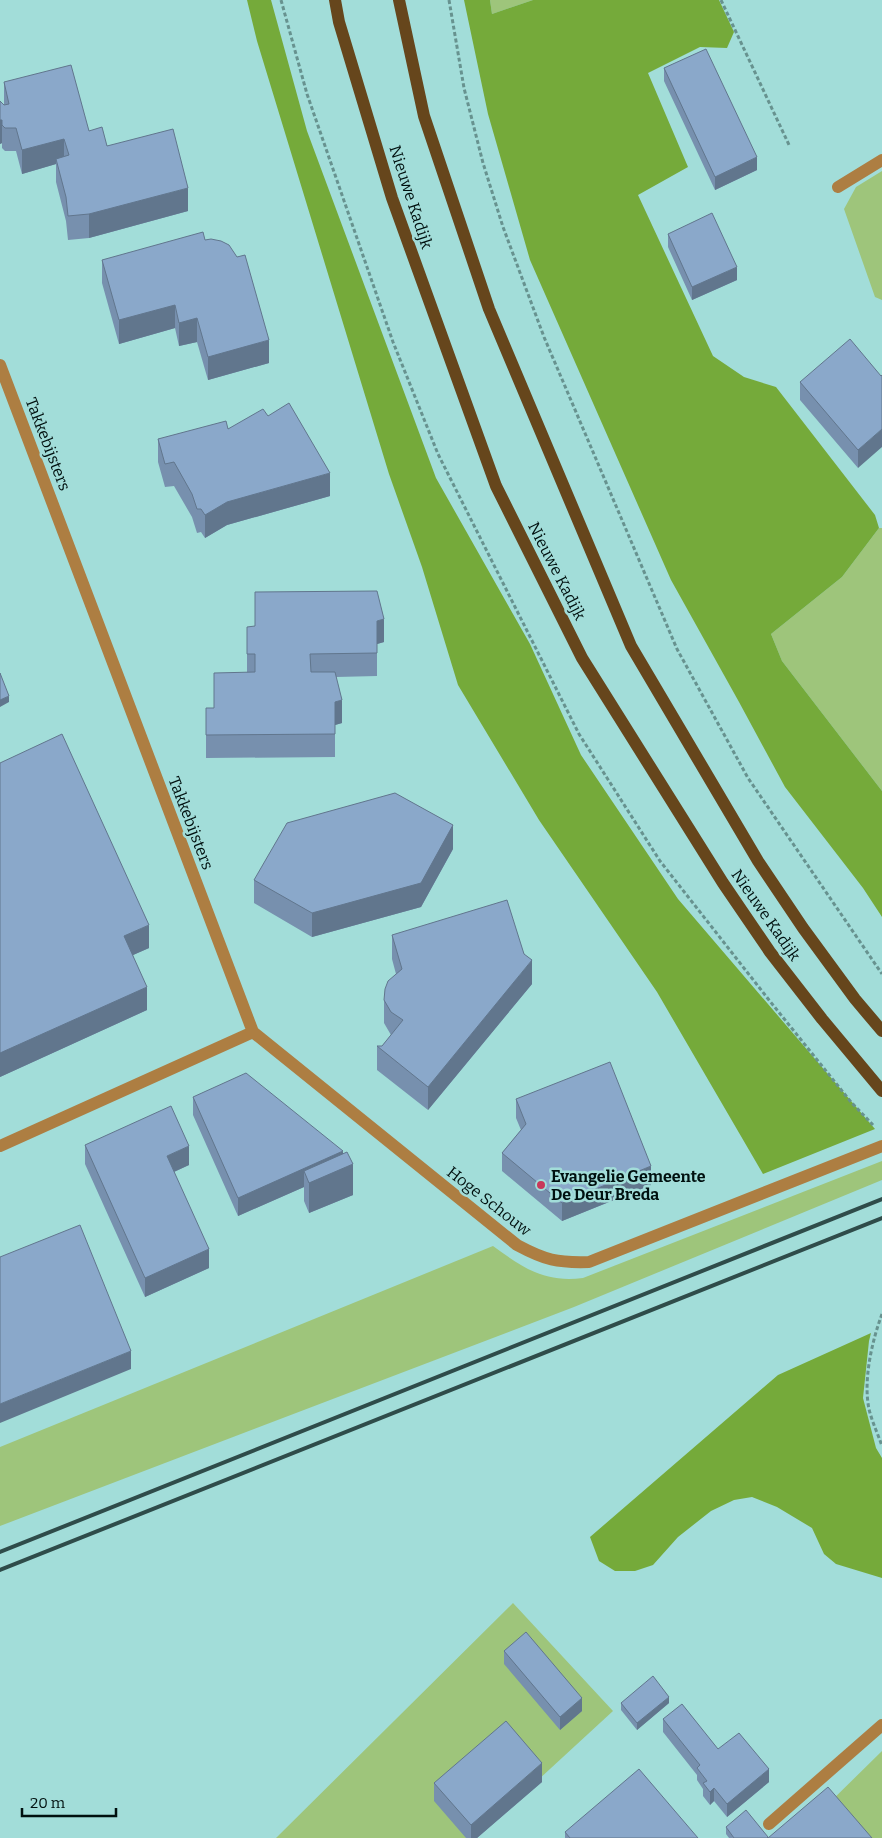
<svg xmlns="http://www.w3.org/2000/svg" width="882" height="1838" font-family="Bitter,serif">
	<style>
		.green { fill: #9ec57b }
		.forest { fill: #75aa3a }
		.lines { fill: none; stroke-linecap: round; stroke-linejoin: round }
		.path { stroke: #67928f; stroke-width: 3; stroke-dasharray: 4 2.5; stroke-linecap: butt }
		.minor { stroke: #ad7e42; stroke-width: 12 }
		.major { stroke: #66461c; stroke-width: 12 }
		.rail { stroke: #2f4c4a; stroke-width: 4 }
		.wall { fill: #7790ae }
		.shaded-wall { fill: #61768d }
		.building { fill: #8aa8ca; stroke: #61768d }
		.poi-dot { fill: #c8395b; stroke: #a2ddd9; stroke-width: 2 }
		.labels { text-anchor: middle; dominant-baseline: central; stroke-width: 5; stroke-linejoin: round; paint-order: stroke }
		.street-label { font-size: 16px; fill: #00100f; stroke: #a2ddd9 }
		.poi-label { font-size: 16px; font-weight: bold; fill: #00100f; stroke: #a2ddd9; text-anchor: start }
	</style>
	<rect width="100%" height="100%" fill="#a2ddd9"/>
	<path class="green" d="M490 0H533L492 14Z
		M882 171V300L875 297 844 209 856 187Z
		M879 528H882V791L782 661 771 634 842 577Z
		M882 1161V1180L574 1307 0 1526V1447L493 1246C523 1268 545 1283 583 1278Z
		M513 1603 613 1711 475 1838H276Z
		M882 1751V1838H843L820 1812Z"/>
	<path class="forest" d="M247 0H271L307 131 436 478 530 644 581 755 678 899 875 1129 763 1174 657 992 539 820 458 685 422 567 389 474 257 41Z
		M464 0H490L492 14 533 0H719L734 32 727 48 700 47 648 73 688 167 638 195 713 356 744 377 776 387 875 515 879 528 842 577 771 634 782 661 882 791V917L863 888 785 787 739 702 671 580 530 260 488 114Z
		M871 1333 869 1341 863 1398 876 1448 882 1458V1578L836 1564 824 1554 812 1528 777 1507 752 1497 734 1500 711 1511 678 1537 653 1565 635 1571H615L599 1561 590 1537 778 1375Z"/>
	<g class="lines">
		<path class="path" d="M281 0 307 94 393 342 438 454 579 734 660 861 769 1000 851 1102 873 1125
			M449 0 464 88 483 163 503 227 544 337 677 649 748 778 882 974
			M721 0 790 147
			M882 1314C872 1341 863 1380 869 1409 872 1422 878 1434 882 1446"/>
		<path class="minor" d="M838 187 882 160
			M0 365 253 1032 0 1146
			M253 1032 517 1245C545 1260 557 1263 589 1262L882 1146
			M769 1824 882 1725"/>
		<path class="major" d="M335 0 339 22 392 198 496 486 582 658 723 883 770 952 822 1019 882 1091
			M399 0 424 116 489 309 631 646 758 861 803 928 855 999 882 1031"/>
		<path class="rail" d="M0 1552 882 1199
			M0 1570 882 1218"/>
	</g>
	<path class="wall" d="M664 68 757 170 715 190 664 81Z
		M4 82 89 131 188 211 89 238 68 240 66 221 56 182V164L22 174 16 151H5L2 148V143L0 144V101L4 105Z
		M668 234 737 280 692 300 668 247Z
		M205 240 269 363 208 380 197 342 179 346 175 328 119 344 102 283V260Z
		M881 376 858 468 800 400V382Z
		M268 416 330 496 227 525 205 538 201 532 197 533 192 517 174 486 165 487 158 462V439L228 429Z
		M247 627 384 642 377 644V676L336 677 342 723 335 725V757L206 758V708H214L247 672Z
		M0 763 149 948 133 955 147 1010 0 1077Z
		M453 849 421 907 312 937 254 903V880Z
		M392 935 532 984 428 1110 377 1070V1046H382L391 1035 384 1023V1000L396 974 392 959Z
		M193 1097 343 1154 353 1195 309 1213 304 1201V1187L238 1216 193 1115Z
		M516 1099 651 1185 562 1221 502 1171V1153L521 1130 516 1118Z
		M85 1145 189 1165 174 1172 209 1268 145 1297 85 1164Z
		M504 1651 582 1711 560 1730 504 1664Z
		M621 1703H669L637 1730 621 1710Z
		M663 1719 718 1749 769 1782 727 1817 714 1801 710 1805 703 1796V1789L697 1780V1775L663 1732Z
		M542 1782 477 1838H466L434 1801V1783Z
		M726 1827 768 1838H872H729L726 1834Z
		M565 1832 698 1838H565Z"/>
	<path class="shaded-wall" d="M0 120H2V143L0 144Z
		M64 139V162L56 159V164L22 174V150Z
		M757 157V170L715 190V177Z
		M188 188V211L89 238V214Z
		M737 267V280L692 300V287Z
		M175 305V328L119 344V320Z
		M197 318V342L179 346V323Z
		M269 340V363L208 380V357Z
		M882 429V447L858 468V450Z
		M330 473V496L227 525 205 538V515L227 502Z
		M384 619V642L377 644V621Z
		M9 696V702L0 707V700Z
		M342 700V723L335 725V702Z
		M453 825V849L421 907 312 937V913Z
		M149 925V948L124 959V936Z
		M532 960V984L428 1110V1087Z
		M147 987V1010L0 1077V1053Z
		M189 1146V1165L167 1175V1156Z
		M343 1151V1168L353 1164V1195L309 1213V1183L304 1171V1187L238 1216V1198Z
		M651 1166V1185L562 1221V1203Z
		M209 1249V1268L145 1297V1278Z
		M131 1351V1369L0 1423V1404Z
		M669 1697V1703L637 1730V1723Z
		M582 1698V1711L560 1730V1717Z
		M542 1763V1782L477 1838H471V1825Z
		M769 1769V1782L727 1817V1804Z
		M714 1788V1801L710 1805V1792Z"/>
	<path class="building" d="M706 49 757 157 715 177 664 68Z
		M71 65 89 131 102 127 107 146 173 129 188 188 89 214 68 216 66 197 56 159 69 155 64 139 22 150 16 128H5L2 125V120H0V101L4 105 9 104 4 82Z
		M712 213 737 267 692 287 668 234Z
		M203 232 205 240 211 239 221 241 229 245 237 257 245 255 269 340 208 357 197 318 179 323 175 305 119 320 102 260Z
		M850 339 881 376 882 375V429L858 450 800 382Z
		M289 403 330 473 227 502 205 515 201 509H197L192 494 174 462 165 464 158 439 226 421 228 429 263 409 268 416Z
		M377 591 384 619 377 621V653L310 654 311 672H335L342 700 335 702V734L206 735V708H214V673L255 672V654H247V627L255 626V592Z
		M0 673 9 696 0 700Z
		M62 734 149 925 124 936 147 987 0 1053V763Z
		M395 793 453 825 421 883 312 913 254 880 287 823Z
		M507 900 524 954 532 960 428 1087 377 1046H382L403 1020 391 1012 384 1000 385 989 388 981 402 969 392 935Z
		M610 1062 651 1166 562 1203 502 1153 526 1124 516 1099Z
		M246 1073 343 1151 238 1198 193 1097Z
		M171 1106 189 1146 167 1156 209 1249 145 1278 85 1145Z
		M347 1152 353 1164 309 1183 304 1171Z
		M80 1225 131 1351 0 1404V1257Z
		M526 1632 582 1698 560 1717 504 1651Z
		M653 1676 669 1697 637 1723 621 1703Z
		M682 1704 718 1749 739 1733 769 1769 727 1804 714 1788 710 1792 703 1783 707 1781 697 1768 700 1765 663 1719Z
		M506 1721 542 1763 471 1825 434 1783Z
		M639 1769 698 1838H570L565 1832Z
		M828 1787 872 1838H768Z
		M746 1810 768 1837 767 1838H734L726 1827Z"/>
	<circle class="poi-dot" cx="541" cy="1185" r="5"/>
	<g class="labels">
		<g class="street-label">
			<text transform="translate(411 197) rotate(72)">Nieuwe Kadijk</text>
			<text transform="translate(48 444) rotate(69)">Takkebijsters</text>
			<text transform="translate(557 571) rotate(63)">Nieuwe Kadijk</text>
			<text transform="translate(191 823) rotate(69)">Takkebijsters</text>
			<text transform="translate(766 915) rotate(55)">Nieuwe Kadijk</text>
			<text transform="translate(489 1201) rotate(38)">Hoge Schouw</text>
		</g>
		<g class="poi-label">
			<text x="551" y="1176">Evangelie Gemeente<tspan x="551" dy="18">De Deur Breda</tspan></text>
		</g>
	</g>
	<path d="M22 1808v8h94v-8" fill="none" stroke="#00100f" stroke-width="2.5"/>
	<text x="30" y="1808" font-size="15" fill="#00100f" stroke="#a2ddd9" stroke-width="4" paint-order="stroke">20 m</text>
</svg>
